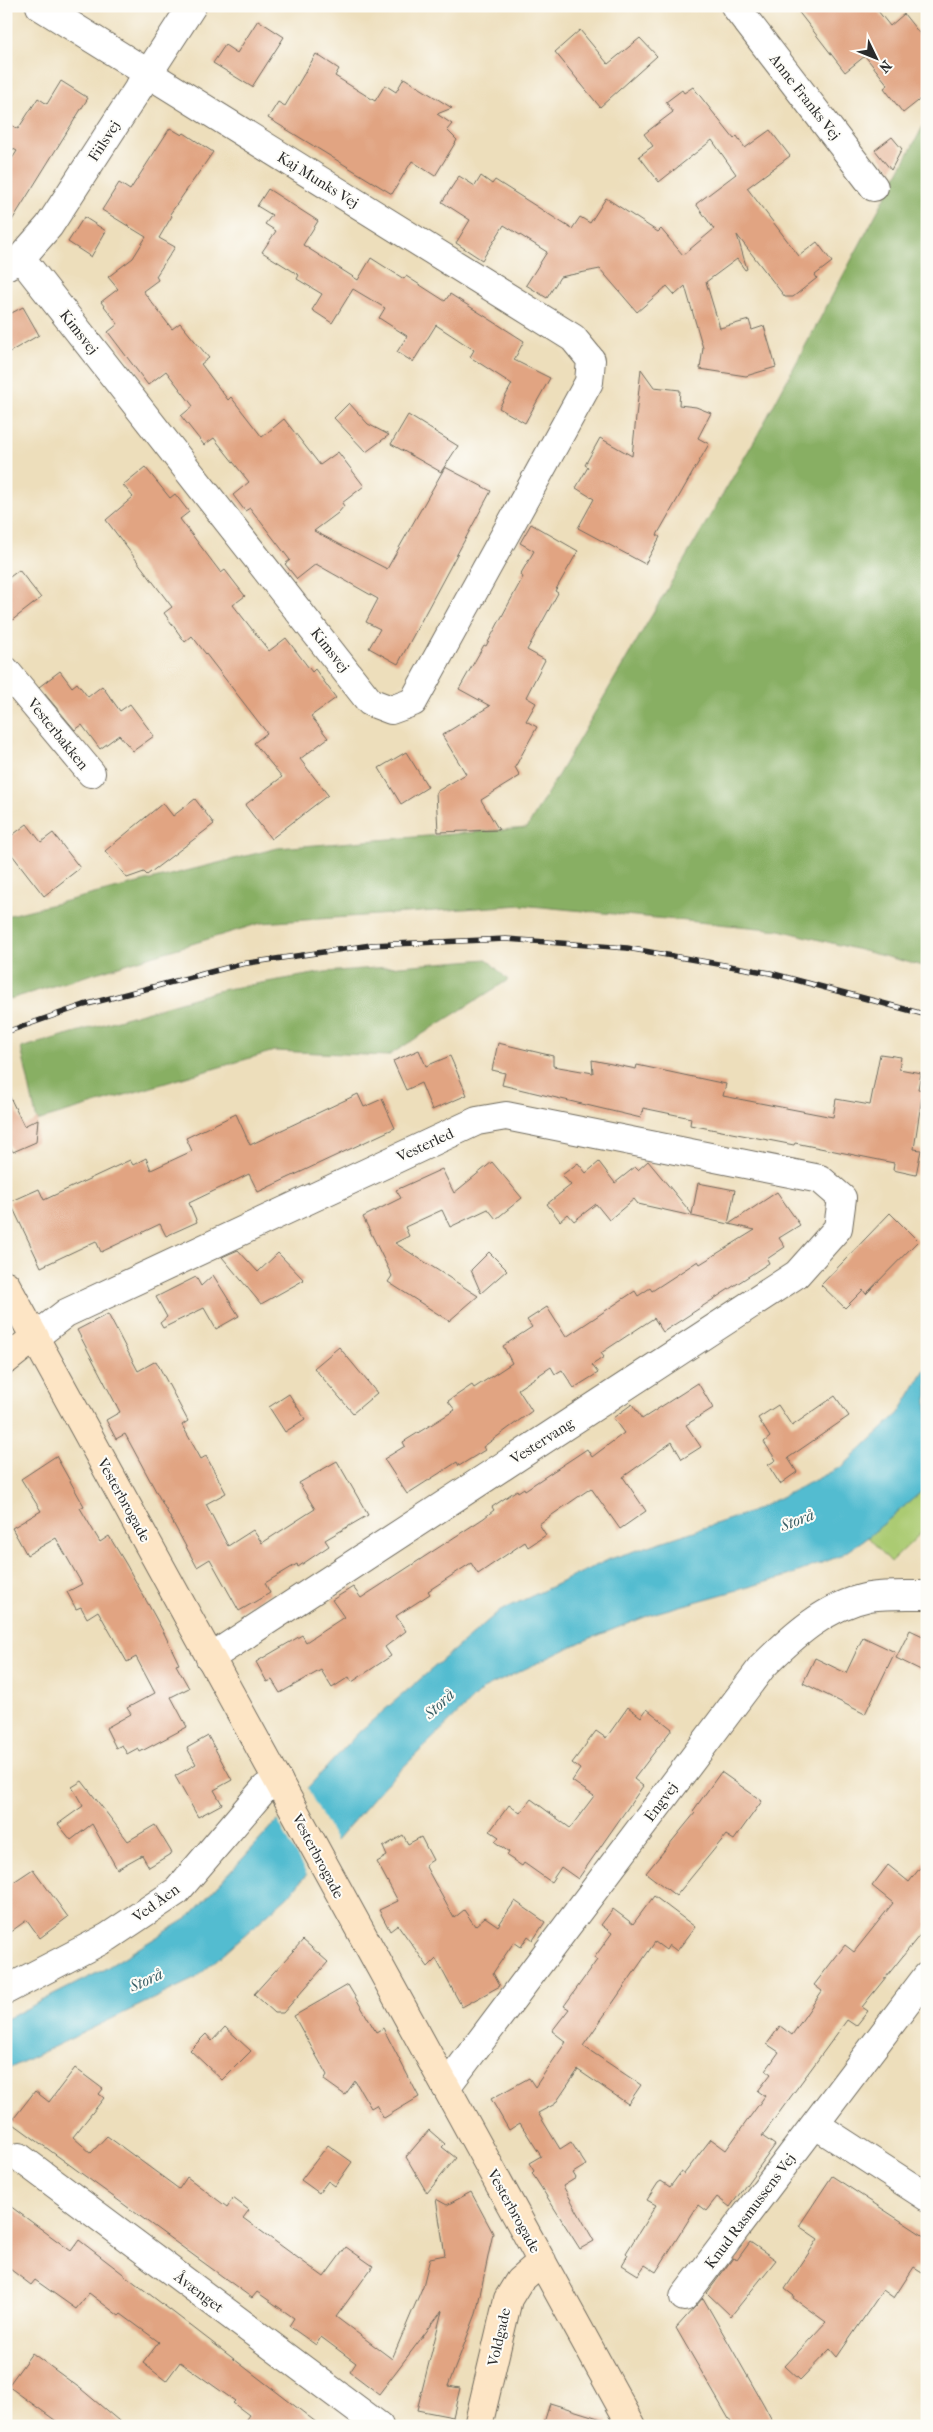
<svg xmlns="http://www.w3.org/2000/svg" width="933" height="2432" font-family="'IM FELL French Canon',serif">
	<style>
		.green { fill: #abcb72; stroke: #6b7b4e }
		.forest { fill: #88af64; stroke: #5a6d48 }
		.water { fill: #53bcd0; stroke: #3f747e }
		.pier { fill: #eddebb }
		.building { fill: #e1a482 }
		.lines { fill: none; stroke-linecap: round; stroke-linejoin: round }
		.street-casing { stroke: #6f6a5d; stroke-width: 30 }
		.secondary-casing { stroke: #6f6a5d; stroke-width: 30 }
		.street { stroke: #fff; stroke-width: 28 }
		.secondary { stroke: #fde5c5; stroke-width: 28 }
		.rail-casing { stroke: #2b2b2b; stroke-width: 5.5 }
		.rail { stroke: #fdfcf7; stroke-width: 4; stroke-dasharray: 11; stroke-linecap: butt }
		.labels { text-anchor: middle; dominant-baseline: central; stroke-width: 4; stroke-linejoin: round; paint-order: stroke }
		.street-label { font-size: 15px; fill: #2b2b2b; stroke: #fdfcf7 }
		.water-label { font-size: 16px; font-style: italic; fill: #395e65; stroke: #fdfcf7 }
	</style>
	<rect width="100%" height="100%" fill="#fdfcf7"/>
	<filter id="ink" filterUnits="userSpaceOnUse"><feTurbulence type="fractalNoise" baseFrequency=".02" numOctaves="2"/><feDisplacementMap in="SourceGraphic" scale="10" xChannelSelector="R" yChannelSelector="G"/><feConvolveMatrix kernelMatrix="1 2 1 2 8 2 1 2 1" color-interpolation-filters="sRGB"/></filter>
	<filter id="wash" filterUnits="userSpaceOnUse"><feTurbulence type="fractalNoise" baseFrequency=".0096" numOctaves="4" result="noise"/><feDisplacementMap in="SourceGraphic" scale="20" xChannelSelector="R" yChannelSelector="G"/><feGaussianBlur stdDeviation="1.12" result="paint"/><feColorMatrix in="noise" values="0 0 0 0 0 0 0 0 0 0 0 0 0 0 0 0 0 1.4 0 .05"/><feComposite in="paint" operator="in"/></filter>
	<g filter="url(#wash)">
		<rect width="100%" height="100%" fill="#eddebb"/>
		<path class="green" d="M927 1487V1527L891 1562 868 1537Z"/>
		<path class="forest" d="M927 119V967L780 930 521 905 261 923 10 999 6 981V916L278 848 527 828 757 436Z
			M487 959 508 980 388 1056 274 1051 37 1121 21 1048 221 990 325 972Z"/>
		<path class="water" d="M927 1366V1487L868 1537 840 1556 788 1576 655 1613 581 1642 483 1689 383 1787 288 1896 196 1978 6 2070V2019L103 1970 188 1918 359 1732 498 1612 610 1559 751 1512 843 1466 899 1413Z"/>
		<path class="pier" d="M306 1786 337 1843 308 1877 276 1818Z"/>
		<g id="blocks">
			<path class="building" d="M794 6H874L890 26 904 14 927 43V94L903 113 884 88 888 85 865 56 845 72Z
				M258 20 284 37 252 87 213 63 225 45 237 53Z
				M580 30 608 64 640 38 657 56 600 107 555 52Z
				M316 54 339 69 335 76 375 101 385 85 396 92 404 78 452 108 437 114 452 124 447 130 457 140 435 176 412 161 392 194 268 118 278 102 285 106Z
				M61 81 88 98 6 230V168L17 151 6 145V122L18 129 38 98 47 104Z
				M693 87 734 139 737 136 745 148 770 130 790 156 747 188 799 256 817 242 832 262 815 275 817 278 793 297H785L737 235 747 269 745 270 737 259 706 282 720 328 749 320 752 330 764 326 776 367 746 376 700 369 703 348 685 286 675 295 667 286 637 312 600 269 560 277 547 298 526 285 547 252 504 225 482 260 456 243 470 220 442 202 459 176 475 186 481 176 492 184 495 180 572 229 580 217 590 223 606 198 658 232 661 229 683 255 714 229 696 204 736 174 712 140 659 182 639 156 653 146 644 134 673 112 666 102 682 90 684 93Z
				M170 128 182 135 184 133 213 152 170 214 172 216 159 238 175 247 156 276 158 280 143 291 172 329 180 323 209 358 201 364 228 400 231 397 262 437 284 419 320 465 338 452 364 486 342 503 344 506 338 513 314 531 387 569 445 467 491 491 398 664 369 648 380 629 366 622 378 599 316 564 297 579 285 564 290 560 250 508 245 511 233 495 249 482 214 438 204 445 181 416 193 406 166 371 148 385 108 332 118 324 101 302 118 289 108 277 133 258 146 237 102 210 119 183 130 190Z
				M892 137 902 149 891 170 875 150Z
				M268 189 318 221 303 245 358 280 371 258 404 279 406 276 445 301 450 294 524 341 514 360 550 378 525 423 499 408 512 384 470 357 474 350 436 325 413 362 397 352 407 336 379 318 385 308 353 289 332 323 312 310 322 294 297 279 299 275 262 252 276 231 265 224 272 215 257 206Z
				M84 217 106 231 91 257 68 242Z
				M23 307 39 335 6 354V316Z
				M641 369 654 387 680 390 679 405 696 407 711 413 698 438 709 444 657 535 660 537 645 564 578 528 594 499 576 488 588 467 585 465 600 438 632 456Z
				M349 403 368 424 389 435 366 452 334 418Z
				M408 415 458 446 441 472 391 444Z
				M145 467 170 498 175 494 189 512 180 519 221 573 225 570 245 596 233 605 269 651 286 638 312 672 315 669 336 698 311 716 328 738 300 759 328 795 271 839 245 805 282 777 254 743 267 733 192 636 185 642 164 613 172 607 106 520 133 497 123 485Z
				M531 524 578 551 555 591 558 593 527 650 545 660 526 697 536 703 526 721 537 727 515 767 520 776 481 800 499 830 438 832 436 792 466 774 442 735 490 706 459 689 484 645 486 646 523 577 520 575 534 551 520 543Z
				M19 570 41 598 6 625V580Z
				M60 671 72 687 77 683 88 697 102 686 120 711 130 704 154 736 133 751 119 735 100 749 82 725 75 730 39 687Z
				M406 752 428 787 401 804 379 768Z
				M195 799 214 824 147 875 144 872 127 878 105 851 163 803 173 816Z
				M27 824 41 842 53 833 80 868 44 896 6 847V840Z
				M498 1043 553 1056V1066L593 1073 592 1060 636 1069 637 1065 726 1084 723 1096 833 1117 836 1099 870 1105 880 1054 901 1057 899 1069 921 1073 918 1089 923 1090 914 1149 921 1150 916 1175 893 1170 894 1163 795 1143 794 1145 690 1125 691 1118 643 1108 641 1118 502 1085 505 1073 492 1070Z
				M419 1050 426 1066 450 1056 467 1095 432 1110 421 1083 406 1090 393 1061Z
				M6 1089 24 1126 38 1119 36 1142 13 1152 6 1139Z
				M358 1094 364 1107 382 1099 395 1128 258 1192 249 1174 189 1203 197 1222 166 1236 160 1224 101 1252 96 1241 41 1267 10 1202 39 1189 44 1200 130 1160 133 1165 146 1158 151 1170 192 1151 186 1138 236 1114 250 1145Z
				M648 1161 692 1214 698 1183 735 1190 728 1224 638 1204 634 1199 609 1220 596 1204 574 1221 568 1214 560 1221 547 1204 571 1185 562 1175 578 1163 586 1173 599 1162 615 1183 635 1167 638 1170Z
				M492 1162 522 1198 496 1219 488 1209 450 1227 442 1210 405 1227 409 1236 395 1243 478 1296 449 1321 388 1282 392 1276 363 1217 401 1198 396 1190 442 1169 454 1193Z
				M777 1192 800 1225 779 1238 785 1247 767 1259 769 1263 663 1332 654 1318 601 1353 604 1357 592 1365 598 1373 574 1388 562 1370 555 1374 551 1367 518 1389 532 1411 483 1447 485 1450 459 1466 457 1462 407 1494 384 1459 405 1446 403 1442 455 1410 448 1401 472 1385 474 1388 512 1363 503 1346 532 1327 527 1320 547 1307 566 1337 635 1291 638 1296 650 1288 652 1291 698 1261 700 1264 755 1230 729 1224Z
				M890 1213 918 1241 866 1294 863 1290 845 1308 821 1285Z
				M238 1250 258 1272 278 1253 304 1280 261 1304 222 1257Z
				M489 1252 507 1270 481 1293 471 1270Z
				M213 1275 239 1316 216 1329 204 1308 163 1328 160 1323 167 1317 156 1297 196 1277 201 1286Z
				M108 1314 138 1371 156 1361 188 1421 182 1425 201 1459 206 1456 226 1493 206 1504 228 1546 253 1530 262 1543 315 1509 299 1483 337 1461 368 1515 325 1540 329 1546 298 1567 297 1564 265 1583 270 1593 239 1611 210 1559 197 1567 125 1434 116 1439 106 1420 120 1412 77 1330Z
				M339 1347 377 1393 353 1413 314 1368Z
				M698 1383 713 1408 686 1425 701 1447 682 1459 672 1442 623 1477 646 1511 620 1529 591 1488 539 1524 546 1535 528 1547 525 1542 478 1574 471 1563 428 1591 430 1594 396 1616 406 1631 385 1647 391 1656 352 1682 349 1677 332 1688 321 1670 280 1693 272 1680 267 1682 256 1662 302 1635 306 1642 344 1617 332 1600 353 1587 361 1598 484 1518 494 1510 492 1507 517 1490 518 1492 524 1488 525 1490 587 1449 592 1457 624 1433 613 1418 632 1404 642 1419Z
				M289 1394 305 1419 285 1432 269 1407Z
				M835 1396 849 1416 788 1458 797 1472 780 1484 768 1465 776 1460 764 1442 770 1437 758 1418 778 1405 792 1426Z
				M56 1456 84 1506 80 1508 100 1542 109 1536 126 1564 163 1631 179 1664 176 1665 189 1688 171 1697 187 1727 140 1752 138 1748 127 1754 122 1745 116 1748 106 1728 131 1714 127 1708 155 1693 136 1657 127 1662 98 1611 87 1618 81 1607 76 1609 67 1592 82 1584 56 1538 27 1555 12 1528 41 1511 21 1479Z
				M910 1630 927 1638V1644L922 1653 927 1663V1673L896 1658Z
				M863 1637 895 1652 865 1714 803 1683 815 1658 846 1673Z
				M628 1707 641 1717 647 1709 672 1729 634 1779 643 1786 578 1879 561 1867 551 1882 524 1863 522 1866 507 1856 509 1852 495 1842 499 1837 490 1831 509 1805 520 1813 531 1799 570 1828 594 1796 572 1781 580 1769 572 1763 596 1731 606 1738Z
				M208 1736 232 1780 214 1790 222 1804 198 1817 175 1776 196 1764 187 1748Z
				M721 1772 762 1801 734 1840 726 1835 676 1896 646 1873 695 1813 693 1811Z
				M82 1781 128 1841 155 1825 172 1853 149 1867 142 1855 117 1869 92 1824 71 1840 58 1824 83 1806 72 1787Z
				M403 1835 408 1844 421 1837 433 1860 425 1865 454 1918 464 1910 475 1926 485 1917 498 1926 515 1901 545 1922 533 1940 528 1936 521 1947 514 1942 493 1973 500 1986 462 2007 436 1959 428 1967 398 1925 390 1931 379 1910 398 1901 377 1862 387 1856 383 1847Z
				M927 1859V1926L862 2007 868 2011 856 2026 847 2020 762 2136 775 2145 730 2207 717 2197 706 2211 698 2205 656 2272 645 2265 638 2275 622 2265 628 2255 626 2253 656 2205 647 2200 658 2183 661 2181 670 2187 681 2172 684 2174 711 2139 726 2150 765 2096 758 2091 771 2074 766 2070 779 2052 767 2044 780 2026 792 2035 822 1991 814 1985 845 1945 854 1952 893 1903 872 1886 888 1865 909 1882Z
				M33 1869 68 1917 40 1938 27 1920 6 1935V1887Z
				M654 1896 695 1927 677 1951 669 1945 666 1950 655 1942 583 2046 641 2085 628 2104 578 2070 555 2104 538 2113 560 2149 571 2142 586 2165 573 2173 576 2178 563 2186 594 2241 580 2249 532 2173 534 2171 529 2163 541 2156 520 2123 509 2130 491 2099 529 2078 535 2087 566 2042 552 2031 569 2009 564 2006 597 1960 594 1958 612 1933 601 1925 613 1909 633 1924Z
				M303 1940 328 1962 283 2013H275L254 1994Z
				M348 1985 376 2032 383 2028 419 2097 384 2118 376 2105 371 2108 355 2081 345 2095 324 2080 327 2075 294 2016Z
				M225 2027 251 2051 222 2080 190 2050 206 2034 212 2041Z
				M75 2068 103 2089 99 2094 104 2098 73 2137 91 2153 107 2136 179 2189 187 2177 227 2207 233 2198 249 2210 243 2218 324 2277 346 2247 373 2266 336 2317 392 2359 423 2286 430 2258 445 2255 436 2199 447 2205 471 2192 493 2233 476 2314 448 2386 460 2388 453 2417 417 2410 442 2311 379 2394 350 2372 356 2363 321 2337 316 2345 289 2326 294 2318 257 2292 252 2298 11 2122 35 2091 49 2102Z
				M429 2130 445 2144 442 2147 456 2158 427 2193 406 2157Z
				M328 2145 352 2162 335 2186 328 2181 319 2193 301 2180Z
				M832 2176 927 2238V2275L914 2267 894 2298 883 2290 837 2357 830 2349 800 2380 785 2366 826 2322 793 2298 794 2296 785 2289 818 2239 799 2226Z
				M6 2203 71 2251 79 2240 321 2426H241L249 2415 233 2403 235 2401 180 2362 166 2381 143 2363 159 2342 121 2314 119 2316 89 2293 76 2309 35 2280 31 2285 6 2266Z
				M750 2242 776 2260 731 2316 707 2293 733 2258 737 2260Z
				M703 2298 764 2405 775 2426H733L676 2328Z
				M32 2353 81 2389 125 2426H63L8 2386Z
				M550 2403 608 2421 607 2426H543Z"/>
		</g>
	</g>
	<g filter="url(#ink)">
		<use href="#blocks" fill-opacity="0" stroke="#6f6a5d" stroke-width="1"/>
		<g class="lines">
			<g class="street-casing">
				<path id="street" d="M735 6 874 187
					M21 258 370 702 391 710 413 702 589 382 591 360 573 338 40 6
					M6 266 21 258 49 226 192 6
					M6 671 91 773
					M35 1337 66 1313 477 1121 506 1116 820 1179 842 1198 838 1228 797 1274 210 1658
					M6 1990 108 1937 177 1891 265 1788 278 1780
					M446 2087 762 1667C792 1637 825 1606 869 1597 887 1594 908 1595 927 1595
					M816 2125 927 2197
					M19 2157 379 2426
					M684 2297 927 1976"/>
			</g>
			<g class="secondary-casing">
				<path id="secondary" d="M6 1285 632 2426
					M6 1360 35 1337
					M478 2426 508 2299 519 2281 542 2261"/>
			</g>
			<use href="#street" class="street"/>
			<use href="#secondary" class="secondary"/>
			<g class="rail-casing">
				<path id="rail" d="M6 1032 84 1005 241 964 371 945 506 939 627 948 770 973 927 1015"/>
			</g>
			<use href="#rail" class="rail"/>
		</g>
	</g>
	<g class="labels">
		<g class="street-label">
			<text transform="translate(805 97) rotate(52)">Anne Franks Vej</text>
			<text transform="translate(104 141) rotate(-57)">Fiilsvej</text>
			<text transform="translate(318 180) rotate(32)">Kaj Munks Vej</text>
			<text transform="translate(79 332) rotate(52)">Kimsvej</text>
			<text transform="translate(330 650) rotate(52)">Kimsvej</text>
			<text transform="translate(58 734) rotate(51)">Vesterbakken</text>
			<text transform="translate(425 1145) rotate(-25)">Vesterled</text>
			<text transform="translate(542 1441) rotate(-33)">Vestervang</text>
			<text transform="translate(124 1500) rotate(61)">Vesterbrogade</text>
			<text transform="translate(661 1802) rotate(-53)">Engvej</text>
			<text transform="translate(318 1856) rotate(62)">Vesterbrogade</text>
			<text transform="translate(156 1903) rotate(-36)">Ved Åen</text>
			<text transform="translate(514 2211) rotate(61)">Vesterbrogade</text>
			<text transform="translate(750 2211) rotate(-53)">Knud Rasmussens Vej</text>
			<text transform="translate(199 2292) rotate(37)">Åvænget</text>
			<text transform="translate(499 2337) rotate(-77)">Voldgade</text>
		</g>
		<g class="water-label">
			<text transform="translate(797 1520) rotate(-21)">Storå</text>
			<text transform="translate(439 1704) rotate(-43)">Storå</text>
			<text transform="translate(146 1980) rotate(-25)">Storå</text>
		</g>
	</g>
	<rect width="933" height="2432" fill="none" stroke="#fdfcf7" stroke-width="25"/>
	<g transform="translate(876 58) rotate(133)" stroke="#fdfcf7" stroke-width="4" paint-order="stroke">
	<path d="M0-4L9 19L0 12L-9 19Z" fill="#2b2b2b"/>
	<text y="-8" font-size="14" font-weight="bold" text-anchor="middle" fill="#2b2b2b">N</text>
	</g>
</svg>
